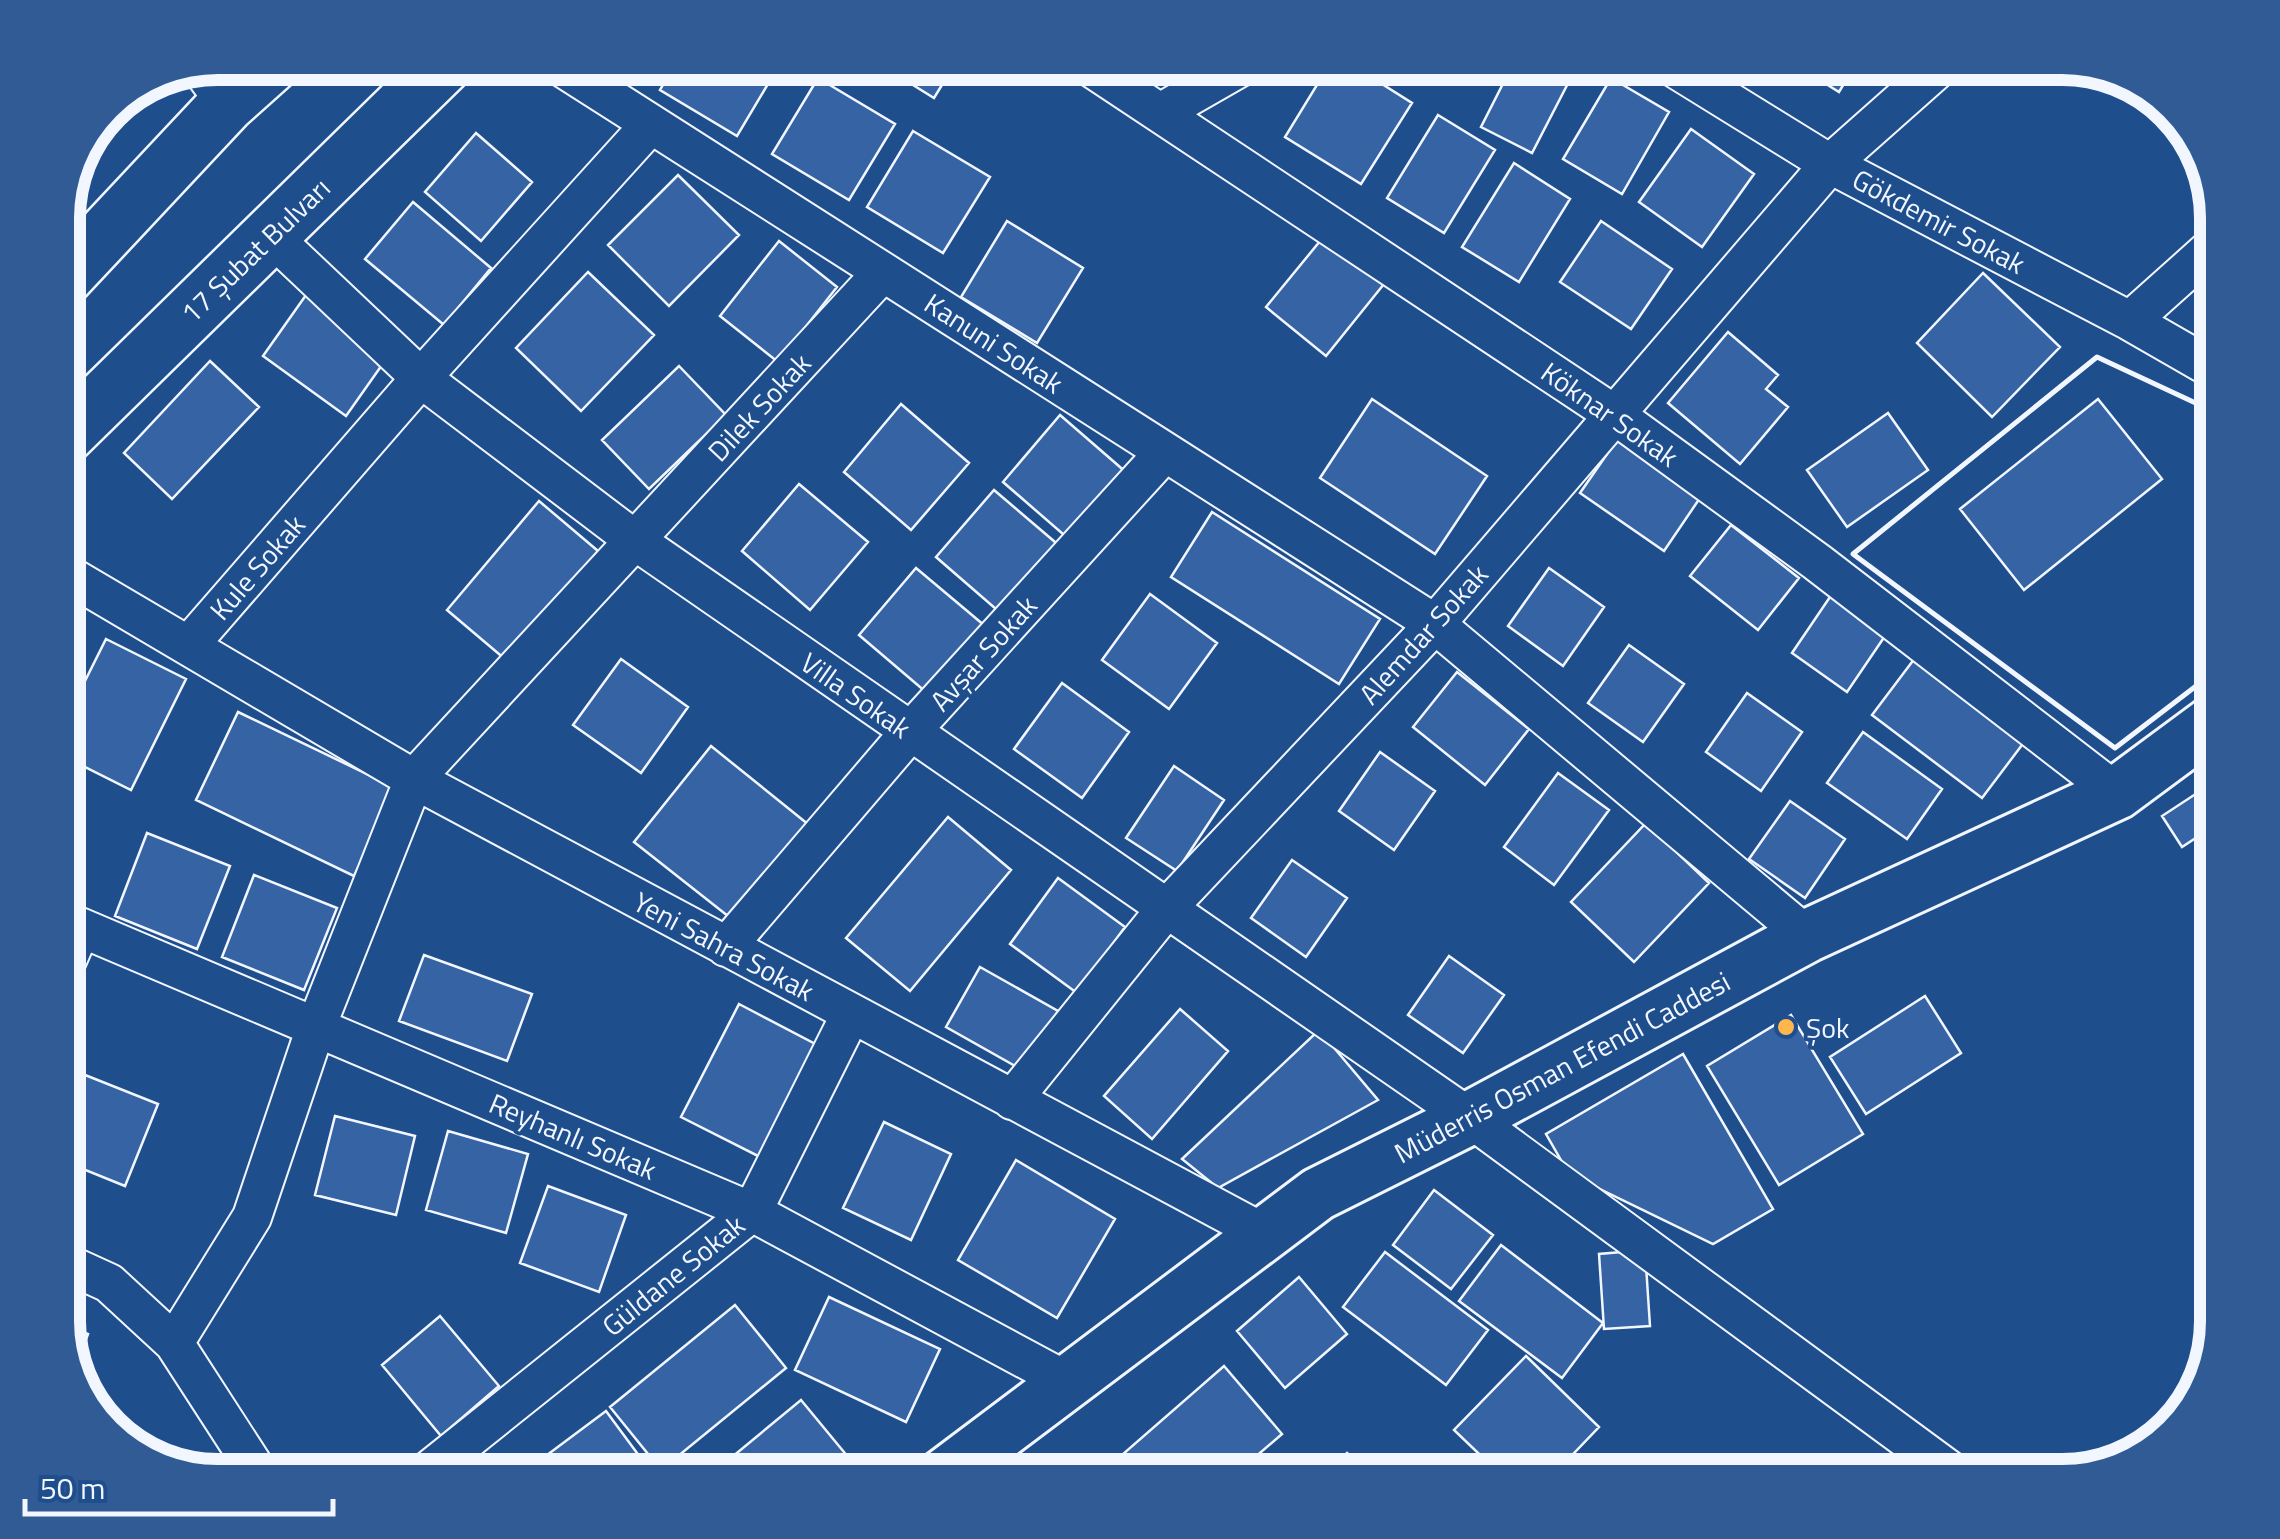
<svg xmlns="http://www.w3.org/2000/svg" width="2280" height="1539" font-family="'Titillium Web',sans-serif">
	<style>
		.building { fill: #3563a3; stroke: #f2f6ff; stroke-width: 2.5 }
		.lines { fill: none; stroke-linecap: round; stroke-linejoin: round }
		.minor-casing { stroke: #f2f6ff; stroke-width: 42 }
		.secondary-casing { stroke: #f2f6ff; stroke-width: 58 }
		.trunk-casing { stroke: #f2f6ff; stroke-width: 60 }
		.minor { stroke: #1f4e8c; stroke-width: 38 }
		.secondary { stroke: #1f4e8c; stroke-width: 52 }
		.trunk { stroke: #1f4e8c; stroke-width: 55 }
		.wall { stroke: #f2f6ff; stroke-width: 5 }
		.poi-dot { fill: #ffb74d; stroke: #1f4e8c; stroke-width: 4 }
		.labels { text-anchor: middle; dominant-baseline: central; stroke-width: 8; stroke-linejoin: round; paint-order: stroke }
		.street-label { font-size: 28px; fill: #f2f6ff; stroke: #1f4e8c }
		.poi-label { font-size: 28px; fill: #f2f6ff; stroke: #1f4e8c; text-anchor: start }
		.rim { fill: none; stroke: #f2f6ff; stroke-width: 12 }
	</style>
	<rect width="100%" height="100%" fill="#1f4e8c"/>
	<path class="building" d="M676 62H781L737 136 660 90Z
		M876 62H956L934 98Z
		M1331 62H1347L1412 103 1361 184 1285 137Z
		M1514 62H1579L1532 153 1481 127Z
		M1791 62H1857L1839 92Z
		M818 78 895 124 849 200 772 154Z
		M1611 78 1669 112 1622 194 1563 159Z
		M1438 115 1495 150 1444 233 1387 198Z
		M1691 129 1754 174 1702 247 1639 202Z
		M913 131 990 177 943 253 867 207Z
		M476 133 532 182 481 241 425 192Z
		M1514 163 1570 199 1519 282 1462 247Z
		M678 175 739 235 669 306 608 245Z
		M413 202 491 268 444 325 365 259Z
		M1007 221 1083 268 1037 343 961 297Z
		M1601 221 1672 269 1631 329 1560 282Z
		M1325 235 1384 284 1326 356 1266 307Z
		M779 241 837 287 778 362 720 316Z
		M588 272 654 335 581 411 516 348Z
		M1983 273 2060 347 1992 417 1917 343Z
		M306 295 389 355 346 416 263 356Z
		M1728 332 1778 375 1766 389 1788 407 1740 464 1668 403Z
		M210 361 259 407 172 499 124 453Z
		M679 366 726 415 649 489 602 440Z
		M1372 399 1487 476 1435 554 1320 478Z
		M2098 399 2162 479 2024 590 1960 509Z
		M901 404 969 463 911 530 844 472Z
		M1888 413 1928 470 1847 527 1807 470Z
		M1060 415 1128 474 1071 541 1003 482Z
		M1621 434 1704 492 1664 551 1580 493Z
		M799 484 868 542 810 610 742 551Z
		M994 490 1062 548 1004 616 936 557Z
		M539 501 598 551 506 660 447 610Z
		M1212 512 1380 619 1339 684 1171 577Z
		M1731 525 1799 578 1758 630 1690 576Z
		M916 568 985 626 927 693 859 635Z
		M1549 568 1604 607 1563 666 1508 626Z
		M1150 594 1217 643 1169 709 1102 660Z
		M1832 594 1887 633 1847 692 1792 653Z
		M106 639 186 679 131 790 63 756V725Z
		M1629 645 1684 684 1643 742 1588 703Z
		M1918 654 2028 737 1982 798 1872 715Z
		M621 659 688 707 641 773 573 725Z
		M1457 672 1529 729 1485 785 1413 727Z
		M1062 683 1129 732 1082 798 1014 749Z
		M1747 693 1802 732 1761 791 1706 752Z
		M238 712 396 788 354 876 196 800Z
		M1863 732 1942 789 1907 839 1827 783Z
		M711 746 809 825 733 920 634 842Z
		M1380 752 1435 791 1394 850 1339 811Z
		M1174 766 1224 800 1177 871 1126 838Z
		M1558 773 1609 810 1554 885 1504 847Z
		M2217 780V824L2182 847 2162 816Z
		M1790 801 1845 839 1805 898 1749 859Z
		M948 817 1011 870 910 991 846 938Z
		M1646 823 1709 883 1634 962 1571 902Z
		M147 833 230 866 197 949 115 916Z
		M1292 860 1347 898 1306 957 1251 918Z
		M254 875 337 908 304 990 222 957Z
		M1058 878 1125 927 1077 993 1010 944Z
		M424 955 532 994 507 1061 399 1021Z
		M1449 956 1504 995 1463 1053 1408 1015Z
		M980 967 1058 1011 1024 1071 946 1027Z
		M1925 996 1961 1053 1866 1114 1830 1057Z
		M739 1004 823 1048 766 1160 681 1117Z
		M1180 1009 1228 1051 1152 1139 1104 1096Z
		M1791 1015 1863 1134 1779 1185 1707 1066Z
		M1319 1030 1378 1100 1218 1188 1182 1159Z
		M1683 1054 1773 1209 1713 1244 1569 1174 1546 1134Z
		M75 1071 158 1104 125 1186 63 1161V1102Z
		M335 1116 415 1136 396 1215 315 1195Z
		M884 1122 951 1154 911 1240 843 1208Z
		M448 1131 528 1154 506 1233 426 1210Z
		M1016 1160 1115 1219 1057 1318 958 1260Z
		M548 1186 626 1215 599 1292 520 1263Z
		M1434 1190 1493 1235 1451 1289 1393 1245Z
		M1501 1245 1603 1323 1562 1378 1459 1301Z
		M1645 1250 1650 1326 1604 1329 1599 1254Z
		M1385 1252 1488 1330 1446 1385 1343 1307Z
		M1299 1277 1347 1334 1285 1388 1237 1331Z
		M829 1297 940 1349 906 1422 795 1370Z
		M735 1305 786 1368 661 1470 610 1407Z
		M440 1316 499 1386 441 1436 382 1365Z
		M63 1325 88 1334 75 1370 63 1331Z
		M1526 1356 1599 1427 1552 1476H1502L1454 1430Z
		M1224 1366 1282 1434 1233 1476H1142L1123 1454Z
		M801 1400 853 1463 836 1476H709Z
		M606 1411 654 1476H544L535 1464Z
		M1347 1453 1370 1476H1322Z"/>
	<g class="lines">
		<g class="minor-casing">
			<path id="minor" d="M554 62 1435 624 1807 936
				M1083 62 1615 415 1817 562 2117 793
				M1665 62 1830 164 2130 321 2217 371
				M201 69 227 104
				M1160 113 1249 62
				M270 235 421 378 636 541 1470 1118 1957 1476
				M2130 321 2217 243
				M63 572 414 779 1265 1234
				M189 645 421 378 651 124
				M63 920 752 1212 1068 1382
				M726 947 910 732 1165 452
				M63 969 81 928
				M1012 1100 1166 909 1435 624 1830 164 1945 62
				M63 1262 109 1283 174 1343 260 1476
				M174 1343 252 1217 316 1027 414 779 883 272
				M422 1476 752 1212 851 1014"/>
		</g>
		<g class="secondary-casing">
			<path id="secondary" d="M943 1476 1318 1194 1470 1118 1807 936 2117 793 2217 719"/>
		</g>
		<g class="trunk-casing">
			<path id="trunk" d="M63 279 227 104 274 62
				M63 438 447 62"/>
		</g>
		<use href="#minor" class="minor"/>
		<use href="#secondary" class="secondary"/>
		<use href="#trunk" class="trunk"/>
		<path class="wall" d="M2217 413 2097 357 1853 554 2115 748 2217 670"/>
	</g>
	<circle class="poi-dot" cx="1786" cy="1027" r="10"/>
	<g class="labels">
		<g class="street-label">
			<text transform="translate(1939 221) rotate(28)">Gökdemir Sokak</text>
			<text transform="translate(255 250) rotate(-44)">17 Şubat Bulvarı</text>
			<text transform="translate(994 343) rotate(33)">Kanuni Sokak</text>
			<text transform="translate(759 407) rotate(-47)">Dilek Sokak</text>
			<text transform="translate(1610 414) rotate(35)">Köknar Sokak</text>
			<text transform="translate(257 567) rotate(-49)">Kule Sokak</text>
			<text transform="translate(1423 634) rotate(-48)">Alemdar Sokak</text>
			<text transform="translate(983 653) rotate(-48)">Avşar Sokak</text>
			<text transform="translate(856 695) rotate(35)">Villa Sokak</text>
			<text transform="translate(724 946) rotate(28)">Yeni Sahra Sokak</text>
			<text transform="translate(1562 1067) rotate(-28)">Müderris Osman Efendi Caddesi</text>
			<text transform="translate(573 1136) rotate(23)">Reyhanlı Sokak</text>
			<text transform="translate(673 1275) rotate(-39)">Güldane Sokak</text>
		</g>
		<g class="poi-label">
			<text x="1806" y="1027">Şok</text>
		</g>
	</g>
	<path d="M0 0H2280V1539H0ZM218 80H2062A138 138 0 0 1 2200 218V1321A138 138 0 0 1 2062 1459H218A138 138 0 0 1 80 1321V218A138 138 0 0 1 218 80Z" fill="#305b95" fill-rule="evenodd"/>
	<path class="rim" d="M218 80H2062A138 138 0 0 1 2200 218V1321A138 138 0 0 1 2062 1459H218A138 138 0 0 1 80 1321V218A138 138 0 0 1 218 80Z"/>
	<path d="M25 1499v15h308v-15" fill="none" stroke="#f2f6ff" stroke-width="5"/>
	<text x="40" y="1499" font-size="30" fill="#f2f6ff" stroke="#1f4e8c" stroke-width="8" paint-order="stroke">50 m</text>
</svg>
